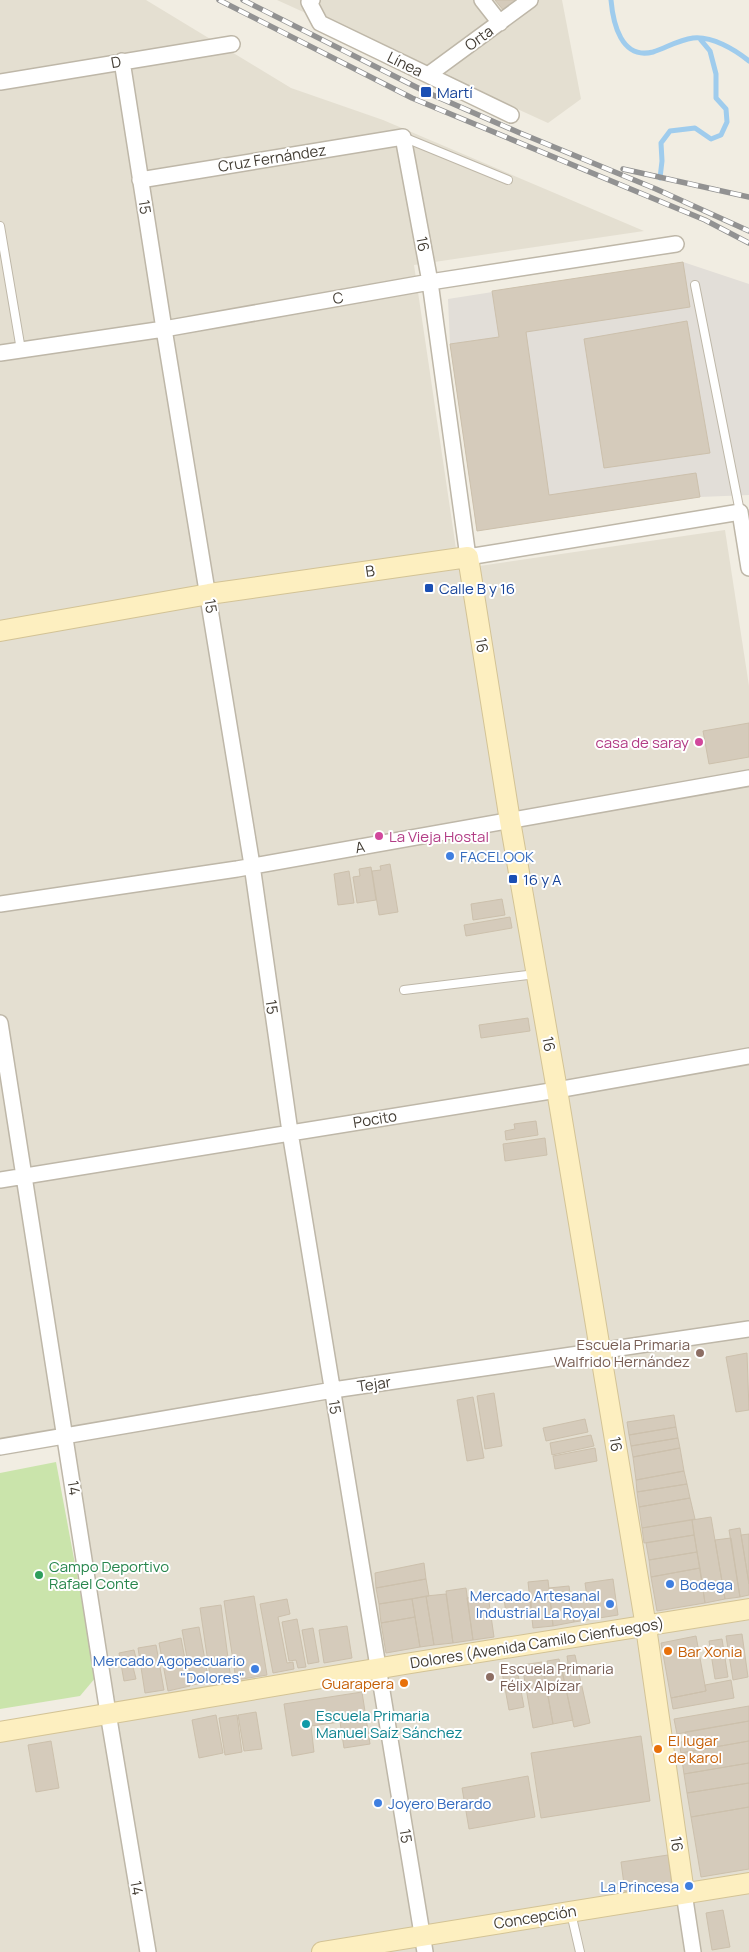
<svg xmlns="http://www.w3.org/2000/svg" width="749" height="1952" font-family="Manrope,sans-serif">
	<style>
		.residential { fill: #e4dfd1 }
		.industrial { fill: #e2ded8 }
		.green { fill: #cae4ab }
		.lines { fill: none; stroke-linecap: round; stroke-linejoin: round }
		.stream { stroke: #9fcced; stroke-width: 5 }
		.building { fill: #d5cbbb; stroke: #ccc0ac }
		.lane-casing { stroke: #beb7a8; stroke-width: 10 }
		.street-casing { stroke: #beb7a8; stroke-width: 18 }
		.secondary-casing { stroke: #d3c395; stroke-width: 22 }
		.lane { stroke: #fff; stroke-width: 8 }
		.street { stroke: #fff; stroke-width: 15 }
		.secondary { stroke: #fdefc0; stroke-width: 20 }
		.rail-casing { stroke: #929292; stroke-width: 5.5 }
		.rail { stroke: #fff; stroke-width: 4; stroke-dasharray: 11; stroke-linecap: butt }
		.transit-dot { fill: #1a4fb4; stroke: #fff; stroke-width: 2 }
		.hotel-dot { fill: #d1479c; stroke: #fff; stroke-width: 2 }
		.shop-dot { fill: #3f7fe0; stroke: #fff; stroke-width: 2 }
		.education-dot { fill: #8d6e63; stroke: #fff; stroke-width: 2 }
		.leisure-dot { fill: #2e9e5b; stroke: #fff; stroke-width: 2 }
		.food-dot { fill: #e8710a; stroke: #fff; stroke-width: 2 }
		.culture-dot { fill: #0f9aa8; stroke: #fff; stroke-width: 2 }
		.labels { text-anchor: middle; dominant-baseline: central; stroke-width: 4; stroke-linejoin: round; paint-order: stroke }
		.street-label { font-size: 15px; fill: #423c33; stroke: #fff }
		.transit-label { font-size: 15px; fill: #164399; stroke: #fff; text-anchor: start }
		.hotel-label { font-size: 15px; fill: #b23c85; stroke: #fff; text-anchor: end }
		.shop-label { font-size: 15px; fill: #366cbe; stroke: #fff; text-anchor: start }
		.education-label { font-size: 15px; fill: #785e54; stroke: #fff; text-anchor: end }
		.leisure-label { font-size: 15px; fill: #27864d; stroke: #fff; text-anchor: start }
		.food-label { font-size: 15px; fill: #c56008; stroke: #fff; text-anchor: start }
		.culture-label { font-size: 15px; fill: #0d838f; stroke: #fff; text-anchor: start }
	</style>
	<rect width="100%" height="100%" fill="#f1ede2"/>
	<path class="residential" d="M0 0H146L291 88 383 120 644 231 414 265 459 569 725 530 749 686V1601L115 1703 66 1437 0 1441Z
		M277 0H562L581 99 548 123Z
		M749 1620V1952H0V1740L416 1670Z"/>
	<path class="industrial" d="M683 262 749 284V495L700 497 477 531 450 344 448 299Z"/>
	<path class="green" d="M56 1462 96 1677 80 1696 0 1709V1473Z"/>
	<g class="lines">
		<path class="stream" d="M611 0C613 23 621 60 653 52 666 48 678 40 693 38 712 36 734 49 749 61
			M660 178 662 161 661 143 670 131 695 128 711 139 721 135 727 122 726 109 716 98V74L710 51 700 39"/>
	</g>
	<path class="building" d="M495 0H518L504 11Z
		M683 262 690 307 526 332 549 495 696 473 700 497 477 531 450 344 499 337 492 291Z
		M687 321 710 453 604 468 584 339Z
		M749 723V757L709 764 703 731Z
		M390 864 398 912 379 915 372 871 381 870 380 866Z
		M371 867 376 900 357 903 353 877 360 876 359 869Z
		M349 871 354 903 338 905 334 874Z
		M502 899 505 915 473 920 471 904Z
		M510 917 512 928 466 936 464 925Z
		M528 1018 530 1031 481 1038 479 1025Z
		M536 1121 538 1135 506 1140 505 1131 515 1129 514 1124Z
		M545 1138 547 1155 505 1161 503 1144Z
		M747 1353 749 1410 736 1412 726 1357Z
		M494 1393 502 1446 485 1449 477 1396Z
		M473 1397 484 1458 467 1461 457 1400Z
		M674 1415 676 1427 629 1435 627 1422Z
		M585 1419 588 1432 546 1441 543 1428Z
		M676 1427 678 1438 631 1446 629 1435Z
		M591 1435 594 1446 552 1455 550 1443Z
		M678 1438 680 1448 633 1457 631 1446Z
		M595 1448 597 1461 555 1469 553 1456Z
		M680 1448 684 1471 636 1480 633 1457Z
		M684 1471 687 1484 637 1492 636 1480Z
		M687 1484 690 1498 639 1507 637 1492Z
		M690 1498 695 1519 642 1528 639 1507Z
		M711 1517 725 1599 705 1603 692 1520Z
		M692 1520 694 1535 644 1543 642 1528Z
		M740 1528 749 1584V1595L740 1597 729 1530Z
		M749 1534V1584L741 1535Z
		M694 1535 697 1552 649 1560 646 1543Z
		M731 1538 740 1597 725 1599 715 1540Z
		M697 1552 700 1568 651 1577 649 1560Z
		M424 1563 426 1579 376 1588 375 1573Z
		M700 1568 705 1603 657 1611 651 1577Z
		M426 1579 429 1596 379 1604 376 1588Z
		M613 1579 618 1615 574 1622 570 1600 587 1597 585 1583Z
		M548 1580 553 1626 533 1628 528 1582Z
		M569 1586 574 1622 553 1626 549 1588Z
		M466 1588 473 1640 453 1643 446 1591Z
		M446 1594 453 1643 434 1645 426 1596Z
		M530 1594 532 1612 506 1615 504 1597Z
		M488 1595 494 1637 473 1640 467 1598Z
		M254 1596 267 1675 236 1680 224 1601Z
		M426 1596 434 1645 420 1647 412 1599Z
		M287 1599 290 1614 278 1617 287 1663 293 1662 294 1669 273 1673 260 1604Z
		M412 1599 415 1617 381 1623 379 1604Z
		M221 1605 230 1673 210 1676 200 1608Z
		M415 1617 420 1647 386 1653 381 1623Z
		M297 1619 306 1667 298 1668 296 1660 289 1661 282 1622Z
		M347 1626 352 1658 324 1663 319 1630Z
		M199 1627 209 1682 192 1685 182 1630Z
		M313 1628 319 1662 308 1664 302 1630Z
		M742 1634 748 1677 733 1680 726 1636Z
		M696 1636 706 1691 671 1698 661 1643Z
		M181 1638 190 1686 168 1691 159 1643Z
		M722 1639 728 1677 715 1679 709 1641Z
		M156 1645 164 1690 145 1693 138 1648Z
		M134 1650 138 1666 133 1667 136 1679 124 1681 119 1653Z
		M575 1655 590 1723 574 1727 561 1665 568 1663 567 1656Z
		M559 1659 573 1720 553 1724 543 1669 548 1668 547 1661Z
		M542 1662 553 1724 533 1728 522 1665Z
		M517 1669 524 1707 509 1710 502 1672Z
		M731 1680 734 1698 673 1709 671 1698 706 1691 705 1685Z
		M362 1692 370 1744 344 1748 340 1722 311 1726 314 1752 292 1756 284 1704Z
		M749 1706V1721L677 1734 674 1719Z
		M256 1712 262 1749 244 1751 238 1715Z
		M216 1715 223 1753 199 1758 192 1720Z
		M237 1715 242 1752 225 1755 219 1718Z
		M749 1721V1741L681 1753 679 1743 686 1740 685 1732Z
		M641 1736 650 1801 541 1818 531 1753Z
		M51 1741 59 1788 36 1792 28 1745Z
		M749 1741V1763L684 1774 681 1753Z
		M749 1763V1783L687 1793 684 1774Z
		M528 1776 535 1817 469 1829 462 1788Z
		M749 1783V1807L691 1817 687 1793Z
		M749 1807V1869L701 1877 691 1817Z
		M668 1855 672 1885 625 1892 621 1862Z
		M723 1910 730 1947 712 1950 706 1913Z"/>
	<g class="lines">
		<g class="lane-casing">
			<path id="lane" d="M403 137 508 180
				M0 226 21 350
				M695 285 740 512
				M404 990 536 974
				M571 1913 580 1952"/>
		</g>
		<g class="street-casing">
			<path id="street" d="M312 0 309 2 320 23 511 115
				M482 0 500 23
				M122 61 164 329 252 865 290 1132 425 1952
				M428 75 530 0
				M0 82 232 44
				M140 180 403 137 430 282 468 557 740 512 749 568
				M0 353 164 329 430 282 676 244
				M0 904 237 869 749 778
				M0 1023 108 1713 148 1952
				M0 1180 557 1090 749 1056
				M0 1447 333 1390 749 1329
				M684 1893 693 1952"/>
		</g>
		<g class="secondary-casing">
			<path id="secondary" d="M0 631 209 594 468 557 510 821 557 1090 646 1627 684 1893
				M0 1732 405 1664 749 1609
				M322 1952 749 1883"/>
		</g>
		<use href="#lane" class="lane"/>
		<use href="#street" class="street"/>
		<use href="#secondary" class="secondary"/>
		<g class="rail-casing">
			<path id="rail" d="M219 0 412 98 705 220 749 243
				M243 0 426 92 520 133 656 189 749 231
				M623 169 749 197"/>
		</g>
		<use href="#rail" class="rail"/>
	</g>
	<g class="transit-dot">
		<rect x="420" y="86" width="12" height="12" rx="2.5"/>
		<rect x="424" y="583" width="10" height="10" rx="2.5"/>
		<rect x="508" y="874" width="10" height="10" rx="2.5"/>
	</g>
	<g class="hotel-dot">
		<circle cx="699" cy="742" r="5"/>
		<circle cx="379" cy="836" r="5"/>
	</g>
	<g class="shop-dot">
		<circle cx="450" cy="856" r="5"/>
		<circle cx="670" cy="1584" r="5"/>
		<circle cx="610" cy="1604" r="5"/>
		<circle cx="255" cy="1669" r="5"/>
		<circle cx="378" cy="1803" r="5"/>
		<circle cx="689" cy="1886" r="5"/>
	</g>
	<g class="education-dot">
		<circle cx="700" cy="1353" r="5"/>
		<circle cx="490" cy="1677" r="5"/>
	</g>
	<circle class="leisure-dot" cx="39" cy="1575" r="5"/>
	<g class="food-dot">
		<circle cx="668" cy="1651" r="5"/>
		<circle cx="404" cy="1683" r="5"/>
		<circle cx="658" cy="1749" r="5"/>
	</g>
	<circle class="culture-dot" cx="306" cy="1724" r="5"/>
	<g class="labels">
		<g class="street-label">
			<text transform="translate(479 38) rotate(-36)">Orta</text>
			<text transform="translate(116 62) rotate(-10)">D</text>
			<text transform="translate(405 64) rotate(26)">Línea</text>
			<text transform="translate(272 158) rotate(-9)">Cruz Fernández</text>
			<text transform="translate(145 207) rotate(81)">15</text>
			<text transform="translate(423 244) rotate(80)">16</text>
			<text transform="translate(338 298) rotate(-10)">C</text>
			<text transform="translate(370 571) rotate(-8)">B</text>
			<text transform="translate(211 606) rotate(81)">15</text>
			<text transform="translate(482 645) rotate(81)">16</text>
			<text transform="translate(360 847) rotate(-10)">A</text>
			<text transform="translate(272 1007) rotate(82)">15</text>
			<text transform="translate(549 1044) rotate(80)">16</text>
			<text transform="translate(375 1119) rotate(-9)">Pocito</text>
			<text transform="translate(374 1384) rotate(-8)">Tejar</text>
			<text transform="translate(335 1407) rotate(81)">15</text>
			<text transform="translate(616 1444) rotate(81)">16</text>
			<text transform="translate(74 1488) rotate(81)">14</text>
			<text transform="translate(537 1643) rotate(-9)">Dolores (Avenida Camilo Cienfuegos)</text>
			<text transform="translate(406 1836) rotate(81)">15</text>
			<text transform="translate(677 1844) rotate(82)">16</text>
			<text transform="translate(137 1888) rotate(80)">14</text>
			<text transform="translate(535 1917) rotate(-9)">Concepción</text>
		</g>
		<g class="transit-label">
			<text x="437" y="92">Martí</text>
			<text x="439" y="588">Calle B y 16</text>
			<text x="523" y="879">16 y A</text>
		</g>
		<g class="hotel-label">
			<text x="689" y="742">casa de saray</text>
			<text x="389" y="836" text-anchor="start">La Vieja Hostal</text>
		</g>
		<g class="shop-label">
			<text x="460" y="856">FACELOOK</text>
			<text x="680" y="1584">Bodega</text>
			<text x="600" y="1595" text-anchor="end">Mercado Artesanal<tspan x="600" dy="17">Industrial La Royal</tspan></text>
			<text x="245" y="1660" text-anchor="end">Mercado Agopecuario<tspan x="245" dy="17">"Dolores"</tspan></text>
			<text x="388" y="1803">Joyero Berardo</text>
			<text x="679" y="1886" text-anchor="end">La Princesa</text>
		</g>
		<g class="education-label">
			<text x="690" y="1344">Escuela Primaria<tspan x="690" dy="17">Walfrido Hernández</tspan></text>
			<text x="500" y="1668" text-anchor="start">Escuela Primaria<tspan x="500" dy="17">Félix Alpízar</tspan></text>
		</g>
		<g class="leisure-label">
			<text x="49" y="1566">Campo Deportivo<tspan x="49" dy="17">Rafael Conte</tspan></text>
		</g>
		<g class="food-label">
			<text x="678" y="1651">Bar Xonia</text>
			<text x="394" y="1683" text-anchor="end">Guarapera</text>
			<text x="668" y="1740">El lugar<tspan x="668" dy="17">de karol</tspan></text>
		</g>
		<g class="culture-label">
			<text x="316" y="1715">Escuela Primaria<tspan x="316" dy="17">Manuel Saíz Sánchez</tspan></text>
		</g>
	</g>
</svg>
